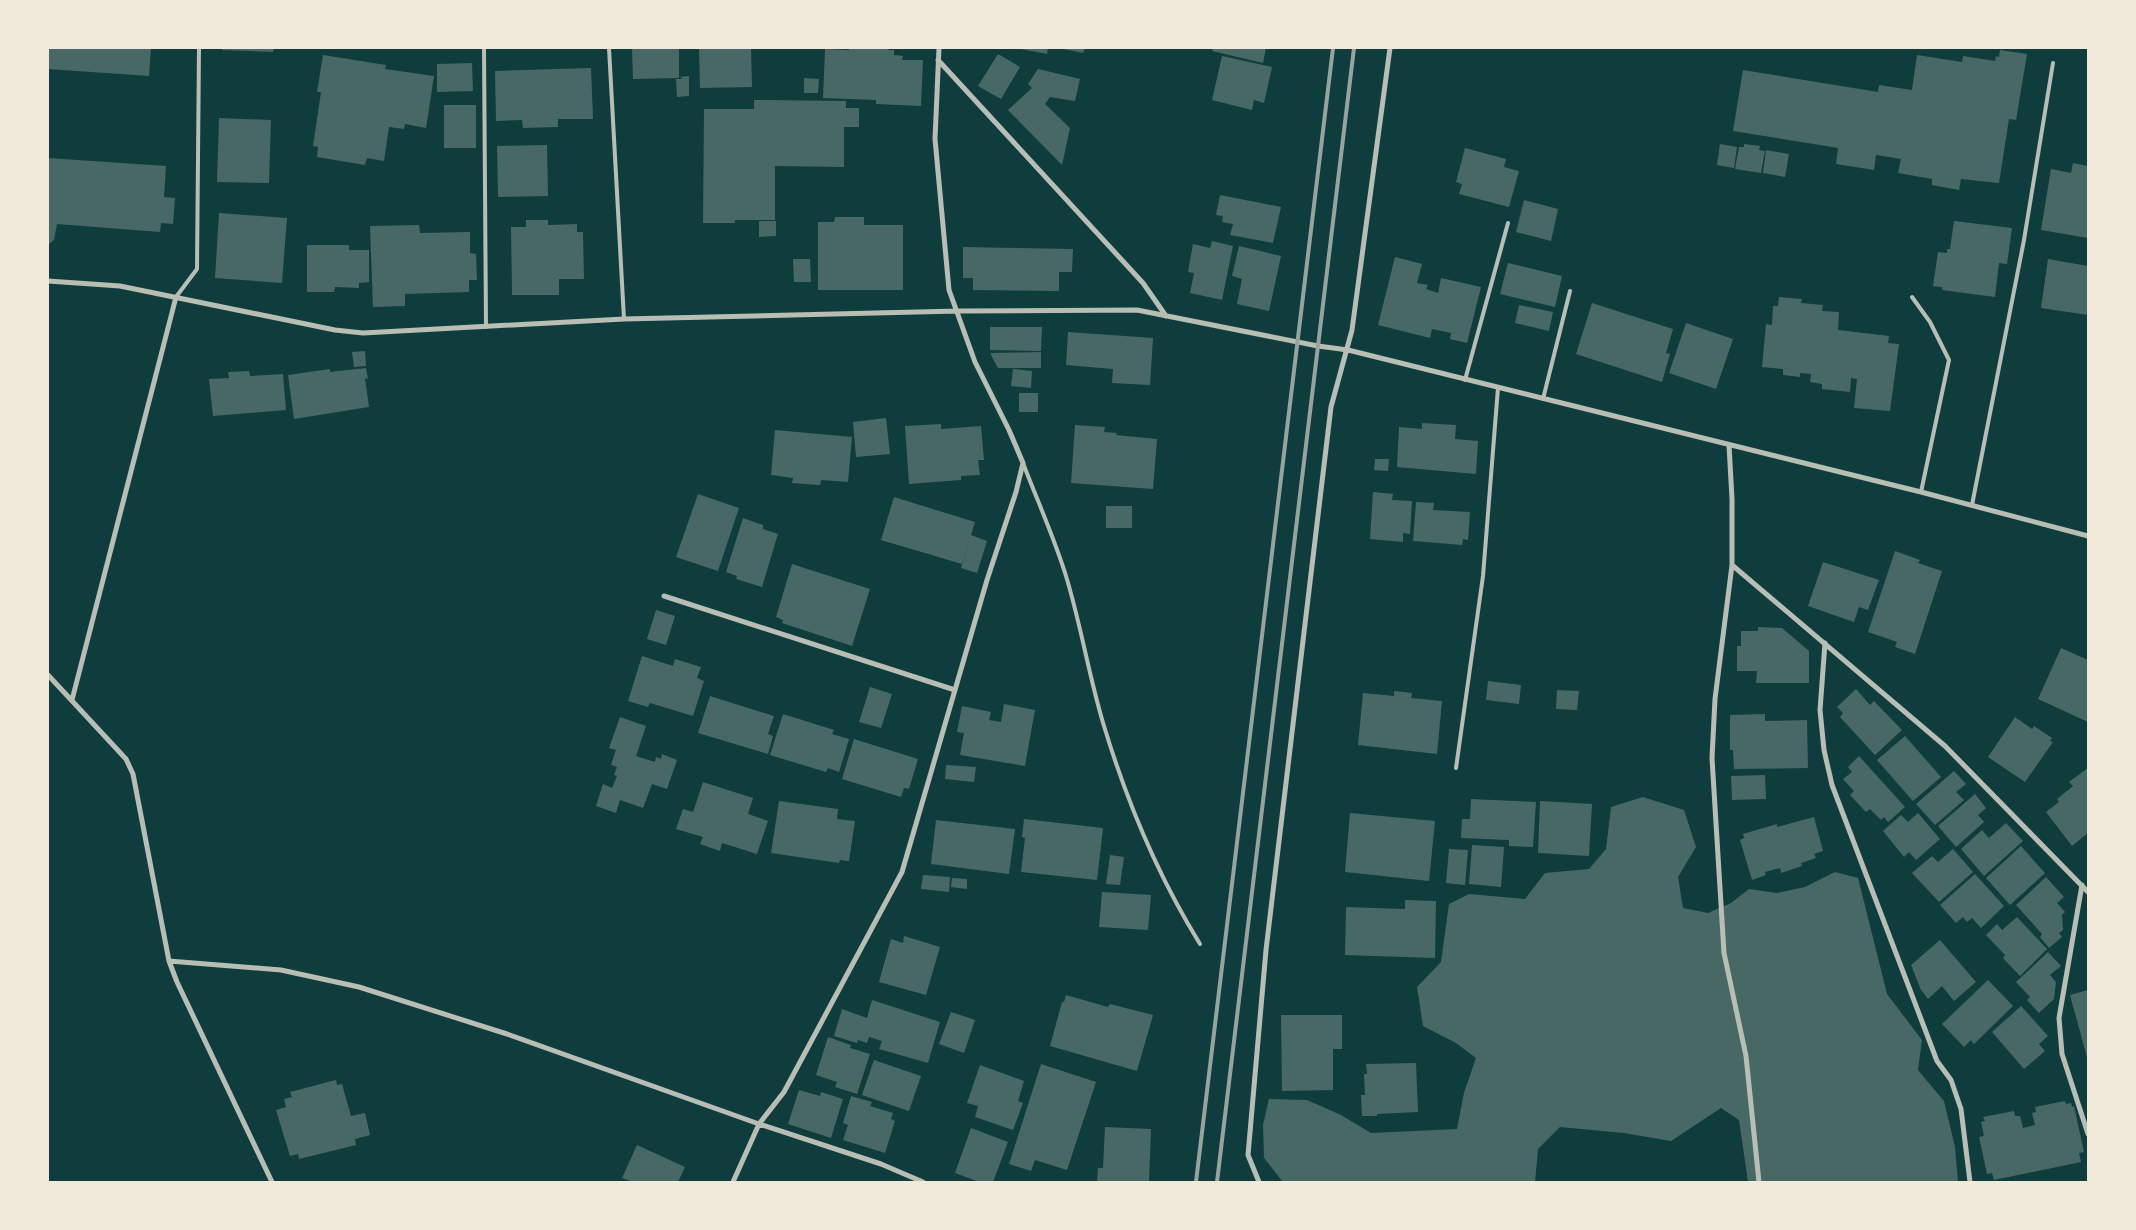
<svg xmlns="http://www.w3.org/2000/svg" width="2136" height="1230" font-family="Manrope,sans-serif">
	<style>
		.building { fill: #486865 }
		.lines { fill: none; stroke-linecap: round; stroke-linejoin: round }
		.service { stroke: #b8beb3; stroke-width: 4 }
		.minor { stroke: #b8beb3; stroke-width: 5 }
		.rail { stroke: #97a49c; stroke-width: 4 }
	</style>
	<rect width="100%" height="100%" fill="#0f3d3e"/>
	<path class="building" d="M48 48H151L149 76 48 69Z
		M223 48H274L273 52 222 50Z
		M632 48H679V78L633 79Z
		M699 48H751L752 87 700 88Z
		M849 48H889L888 50H894V55L903 56 902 60H923L921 106 876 104V100L823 98 825 49 849 50Z
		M1016 48H1048L1047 54Z
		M1059 48H1085L1083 53Z
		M1213 48H1266L1263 63 1212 51Z
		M2000 50 2027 54 2016 120 2009 119 1999 183 1961 179 1959 190 1932 185V179L1898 173 1901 159 1876 155 1874 170 1836 164 1838 148 1733 131 1743 70 1878 92 1879 85 1912 90 1917 55 1962 62 1963 56 1995 61 1996 56 1999 57Z
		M998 54 1020 67 1001 99 978 86Z
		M323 55 386 65 385 69 434 76 426 128 405 124 404 129 389 127 384 161 367 158 365 165 317 157 318 147 313 146 321 92H317Z
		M1222 56 1272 67 1264 103 1254 100 1252 110 1212 100Z
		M472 63 473 91 437 92V64Z
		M591 68 593 119H558V127L523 128 522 120 496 121 495 71Z
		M1038 69 1080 79 1075 101 1050 97 1045 104 1070 128 1062 165 1008 110 1032 88 1028 84Z
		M689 76V96L677 97 676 79H683L680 77Z
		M804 78 819 79 818 93H804Z
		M754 100 846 101V108H859V127H844V167L775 166V220H735V223H703L704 109H754Z
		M444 105H476V148H444Z
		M219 118 271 120 269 183 217 182Z
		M1720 144 1737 147 1734 168 1717 165Z
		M1744 144 1760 146 1759 150 1765 151 1761 173 1735 169 1739 147H1744Z
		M547 145 548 196 498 197 497 146Z
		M1465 148 1506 159 1504 167 1519 171 1509 207 1459 194 1462 184 1456 182Z
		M1766 150 1789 154 1785 177 1763 173Z
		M48 158 166 166 164 197 175 198 173 224 161 223 160 232 57 224 54 240 48 245Z
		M2073 163 2088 166V238L2041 230 2051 169 2071 173Z
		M1220 195 1281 207 1273 243 1230 235 1233 224 1222 222 1223 216 1216 215Z
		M1524 200 1558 209 1551 241 1516 232Z
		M219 213 287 218 282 283 215 278Z
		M835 217H864V225H903V290H818V222H834Z
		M526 220H548V225L577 224V232H583L584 279H559V295H512L511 227H526Z
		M759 221H776V236L759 237Z
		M1954 221 2012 228 2007 264 1999 263 1995 297 1942 290V287L1933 286 1938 252 1947 253V249H1950Z
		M419 225 420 233 470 232V253L476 254 477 280H469V292L405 294V306L373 307 370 226Z
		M1212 241 1233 246 1222 300 1190 293 1194 273 1188 272 1193 244 1210 248Z
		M307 245H349V250H369V282L359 283V288L335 287 334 292H307Z
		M1239 246 1281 256 1269 311 1237 304 1242 279 1232 276Z
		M963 247 1073 249 1072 272H1059V291L973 290V278H963Z
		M1395 257 1422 264 1417 283 1428 285 1426 289 1438 293 1441 278 1481 287 1467 343 1450 339 1451 333 1432 329 1430 338 1378 325Z
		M793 259H810L811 282H794Z
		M2048 259 2088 266V315L2041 308Z
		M1508 263 1562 276 1555 307 1500 294Z
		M1779 297 1802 299 1801 303 1823 305 1822 311 1839 312 1838 330 1889 336 1888 343 1899 344 1890 411 1854 408 1857 379 1851 378 1850 392 1822 389V384L1810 382 1811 374 1800 373V377L1783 375V369L1762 367 1766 324 1772 325 1773 306H1778Z
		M1592 303 1673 329 1666 353 1670 354 1662 382 1576 354Z
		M1519 305 1553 312 1549 331 1515 323Z
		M1686 323 1733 339 1716 389 1669 373Z
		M990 327H1042L1041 351 990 350Z
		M1068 332 1153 338 1150 385 1112 383 1113 369 1066 365Z
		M365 351 366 366 354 367 352 352Z
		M1041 352V368H998L991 355V353Z
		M366 368 368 379 365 378 369 407 294 419 288 375 330 369V372Z
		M1013 369 1032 371 1031 388 1011 386Z
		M249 371 250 376 283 374 286 410 213 416 209 379 229 378 228 372Z
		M1019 393H1038V412H1019Z
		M886 418 890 454 856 457 853 422Z
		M1422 423 1456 425 1455 439 1478 441 1476 474 1397 467 1399 427 1422 429Z
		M941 424V429L981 426 984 460H978L980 475 961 476V480L909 484 905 426Z
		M1075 425 1105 427 1104 432 1117 433 1116 435 1157 439 1153 489 1071 483Z
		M775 430 852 437 848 482 821 480 820 485 792 483 793 478 771 475Z
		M1375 459H1389L1388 471 1374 470Z
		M1373 492 1393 494 1392 500 1412 501 1410 534 1403 533V542L1370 539Z
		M698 494 739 508 718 571 676 557Z
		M894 497 975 522 971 535 987 541 977 573 961 568 970 540 962 564 881 540Z
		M1416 502 1434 503 1433 510 1470 512 1468 540 1463 539 1462 545 1413 541Z
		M1106 506H1132V528H1106Z
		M743 518 763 525V529L778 534 762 587 736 579 737 576 726 572Z
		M1895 551 1920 560 1918 563 1942 571 1915 654 1895 647 1897 642 1868 632Z
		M1823 562 1879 580 1868 610 1859 607 1854 622 1808 606Z
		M792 564 870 589 852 646 782 623 783 620 776 617Z
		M656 610 675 616 666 645 647 639Z
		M1758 627 1782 628 1809 651V683H1756L1757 671H1737V646H1741V631H1758Z
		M2061 648 2088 660V722L2038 699Z
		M642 656 673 666 675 659 701 667 697 678 704 681 693 716 650 703 648 707 628 701Z
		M1488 681 1521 685 1519 704 1486 700Z
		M870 687 892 694 881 728 859 722Z
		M1856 689 1870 705 1874 701 1902 730 1875 755 1840 717 1843 713 1837 707Z
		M1557 690 1579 691 1577 710 1556 709Z
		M1394 691 1412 693 1411 698 1442 701 1437 754 1358 745 1363 693 1394 696Z
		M710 696 774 716 768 734 773 736 768 754 698 733Z
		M1004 704 1035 710 1025 766 960 755 964 733 957 732 962 706 991 712 989 720 1001 722Z
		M783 714 834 730 832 734 849 739 839 772 828 768 826 772 770 755Z
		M1765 714V721L1807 720 1808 768 1734 769 1733 750H1730V715Z
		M620 717 646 726 636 756 655 762 656 757 661 759 662 754 677 760 667 789 652 784 643 808 620 800 616 813 596 806 603 784 612 788 617 776 614 775 617 767 611 765 616 750 609 748Z
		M2015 717 2032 729 2034 726 2052 738 2050 741 2053 742 2025 782 1988 757Z
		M1905 736 1941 777 1913 801 1877 760Z
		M854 739 918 759 909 789 904 788 901 797 842 779Z
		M1859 756 1905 807 1888 822 1884 817 1881 820 1870 809 1866 812 1850 795 1854 791 1843 779 1852 772 1848 767Z
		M946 765 976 767 974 782 945 779Z
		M2088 768V833L2072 846 2046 812 2059 802 2057 799 2073 786 2069 782Z
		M1954 771 1966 784 1956 792 1964 800 1935 825 1916 804Z
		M1765 775 1766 799 1732 800 1731 776Z
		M703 782 753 798 748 814 768 821 757 854 722 843 720 851 700 844 703 837 676 829 683 809 693 812Z
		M1975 794 1986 808 1978 815 1984 822 1956 847 1938 826Z
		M1643 797 1684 810 1696 847 1678 877 1683 908 1708 913 1731 903 1749 889 1777 893 1805 887 1835 872 1858 878 1887 994 1922 1040 1918 1070 1944 1101 1955 1147 1958 1182H1748L1739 1120 1721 1108 1671 1141 1624 1133 1560 1127 1538 1149 1535 1182H1283L1264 1158 1263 1125 1269 1099 1307 1100 1341 1115 1371 1133 1457 1129 1464 1093 1476 1058 1456 1043 1423 1026 1417 987 1441 962 1449 904 1469 894 1525 899 1545 873 1589 869 1606 849 1611 807Z
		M1471 799 1536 802 1533 847 1509 846V840L1461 838 1462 819H1470Z
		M779 801 838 809 837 819 855 821 849 861 840 860 839 863 771 853Z
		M1540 801 1592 804 1589 856 1538 853Z
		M1350 813 1435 821 1429 881 1345 872Z
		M1918 813 1940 839 1916 860 1909 852 1904 857 1883 831 1901 815 1908 822Z
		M1814 817 1823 851 1814 854 1816 858 1801 863 1802 866 1781 873 1780 868 1765 872 1766 875 1752 880 1740 840 1744 838 1743 834 1777 824V827Z
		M1024 819 1103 828 1097 880 1021 872 1025 838 1022 837Z
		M936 820 1015 829 1009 874 931 864Z
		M2006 823 2023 841 1984 876 1961 849 1982 830 1989 838Z
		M1472 845 1504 847 1501 887 1469 884Z
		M2021 846 2045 873 2010 905 1986 878Z
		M1449 849 1468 850 1465 885 1446 883Z
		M1953 849 1973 872 1939 902 1912 873 1932 856 1938 862Z
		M1110 855 1124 857 1120 885 1106 884Z
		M1975 874 2004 906 1981 928 1972 918 1967 922 1963 917 1956 923 1940 905Z
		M923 875 950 877 949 892 921 889Z
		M2046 877 2064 897 2057 903 2065 912 2062 915 2063 930 2059 933 2062 937 2049 948 2040 937 2042 934 2016 905Z
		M952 878 967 879V889L951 887Z
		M1102 892 1151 895 1148 930 1099 927Z
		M1405 900 1436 901 1435 958 1345 955 1346 907 1405 909Z
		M2017 917 2047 949 2020 976 2003 958 2005 955 1986 935 1997 924 2002 930Z
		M904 936 940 947 926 995 879 982 891 939 903 943Z
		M1940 940 1976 982 1954 1001 1942 986 1928 999 1921 990 1911 965Z
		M2048 952 2061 966 2050 975 2056 982 2054 999 2039 1013 2027 1000 2030 997 2016 982Z
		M1988 980 2013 1006 1974 1044 1971 1040 1964 1047 1942 1024Z
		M2088 990V1061L2070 995Z
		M1066 995 1108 1007 1110 1004 1153 1015 1137 1071 1050 1046 1062 1002H1064Z
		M872 1000 940 1022 928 1063 879 1049 882 1041 869 1037 867 1043 858 1040 857 1043 834 1036 842 1009 867 1018Z
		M2021 1006 2048 1036 2039 1044 2045 1051 2024 1069 1992 1032Z
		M951 1012 975 1020 964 1053 939 1044Z
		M1281 1015H1342V1049H1333V1090L1282 1091Z
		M828 1037 851 1045 850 1048 870 1054 857 1094 835 1087 837 1082 816 1075Z
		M874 1060 921 1076 909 1111 862 1095Z
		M1416 1063 1418 1112 1377 1114V1116H1362L1361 1095H1365L1364 1074H1367L1366 1064Z
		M1041 1064 1096 1082 1067 1170 1035 1160 1031 1171 1009 1164Z
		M980 1065 1024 1081 1018 1101 1023 1103 1013 1130 975 1117 978 1106 967 1103Z
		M336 1080 337 1085 342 1084 351 1116 365 1113 370 1135 355 1139 356 1145 299 1159 298 1154 290 1156 276 1110 286 1107 284 1099 292 1097 290 1092Z
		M799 1090 820 1096 821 1092 843 1099 831 1138 788 1124Z
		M851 1096 872 1102 870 1106 893 1113 891 1119 895 1121 885 1153 843 1140 848 1125 843 1123Z
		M2065 1101 2066 1104 2071 1103 2072 1107 2074 1106 2084 1152 2079 1153 2081 1162 1994 1180 1992 1173 1987 1174 1979 1137 1984 1136 1981 1122 1985 1121 1983 1117 2014 1111 2015 1116H2020L2023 1128 2035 1125 2032 1113 2036 1112 2035 1107Z
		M1105 1127 1151 1129 1149 1182H1097L1098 1168H1103Z
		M971 1128 1008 1142 993 1182H979L955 1173Z
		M637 1145 685 1167 678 1182H633L622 1178Z"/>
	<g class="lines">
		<path class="service" d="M484 48 486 327
			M609 48 624 319
			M176 297 197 269 199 48
			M1912 297 1930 322 1949 360 1921 492
			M1465 380 1508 223
			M1543 399 1570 291
			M1023 463C1037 500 1054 537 1066 576 1081 625 1089 677 1104 726 1127 802 1158 876 1200 944
			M1972 505 2024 240 2053 63
			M1456 768 1483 576 1498 388"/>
		<path class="minor" d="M938 60 1143 283 1166 316
			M48 281 120 286 335 330 363 333 624 319 958 311 1137 310 1318 346 1348 350 1921 492 2088 536
			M1729 445 1732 499V565L1715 699 1712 758 1724 953 1746 1056 1759 1182
			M1732 565 1945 746 2088 892
			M664 596 955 690
			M1825 643 1820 710 1824 750 1832 785 1937 1061 1951 1080 1961 1109 1970 1182
			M48 675 126 759 133 774 169 961 177 982 272 1182
			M72 700 176 297
			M2082 885 2059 1018 2062 1054 2088 1134
			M169 961 281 970 359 987 507 1034 759 1124 881 1164 923 1182
			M733 1182 759 1124 784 1092 902 872 987 580 1016 492 1023 463 1009 430 975 362 949 290 935 139 939 48
			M1259 1182 1248 1155 1266 950 1331 407 1352 330 1390 48"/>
		<path class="rail" d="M1196 1182 1333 48
			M1217 1182 1354 48"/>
	</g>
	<rect width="2136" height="1230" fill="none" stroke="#f1e9da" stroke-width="98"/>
</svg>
